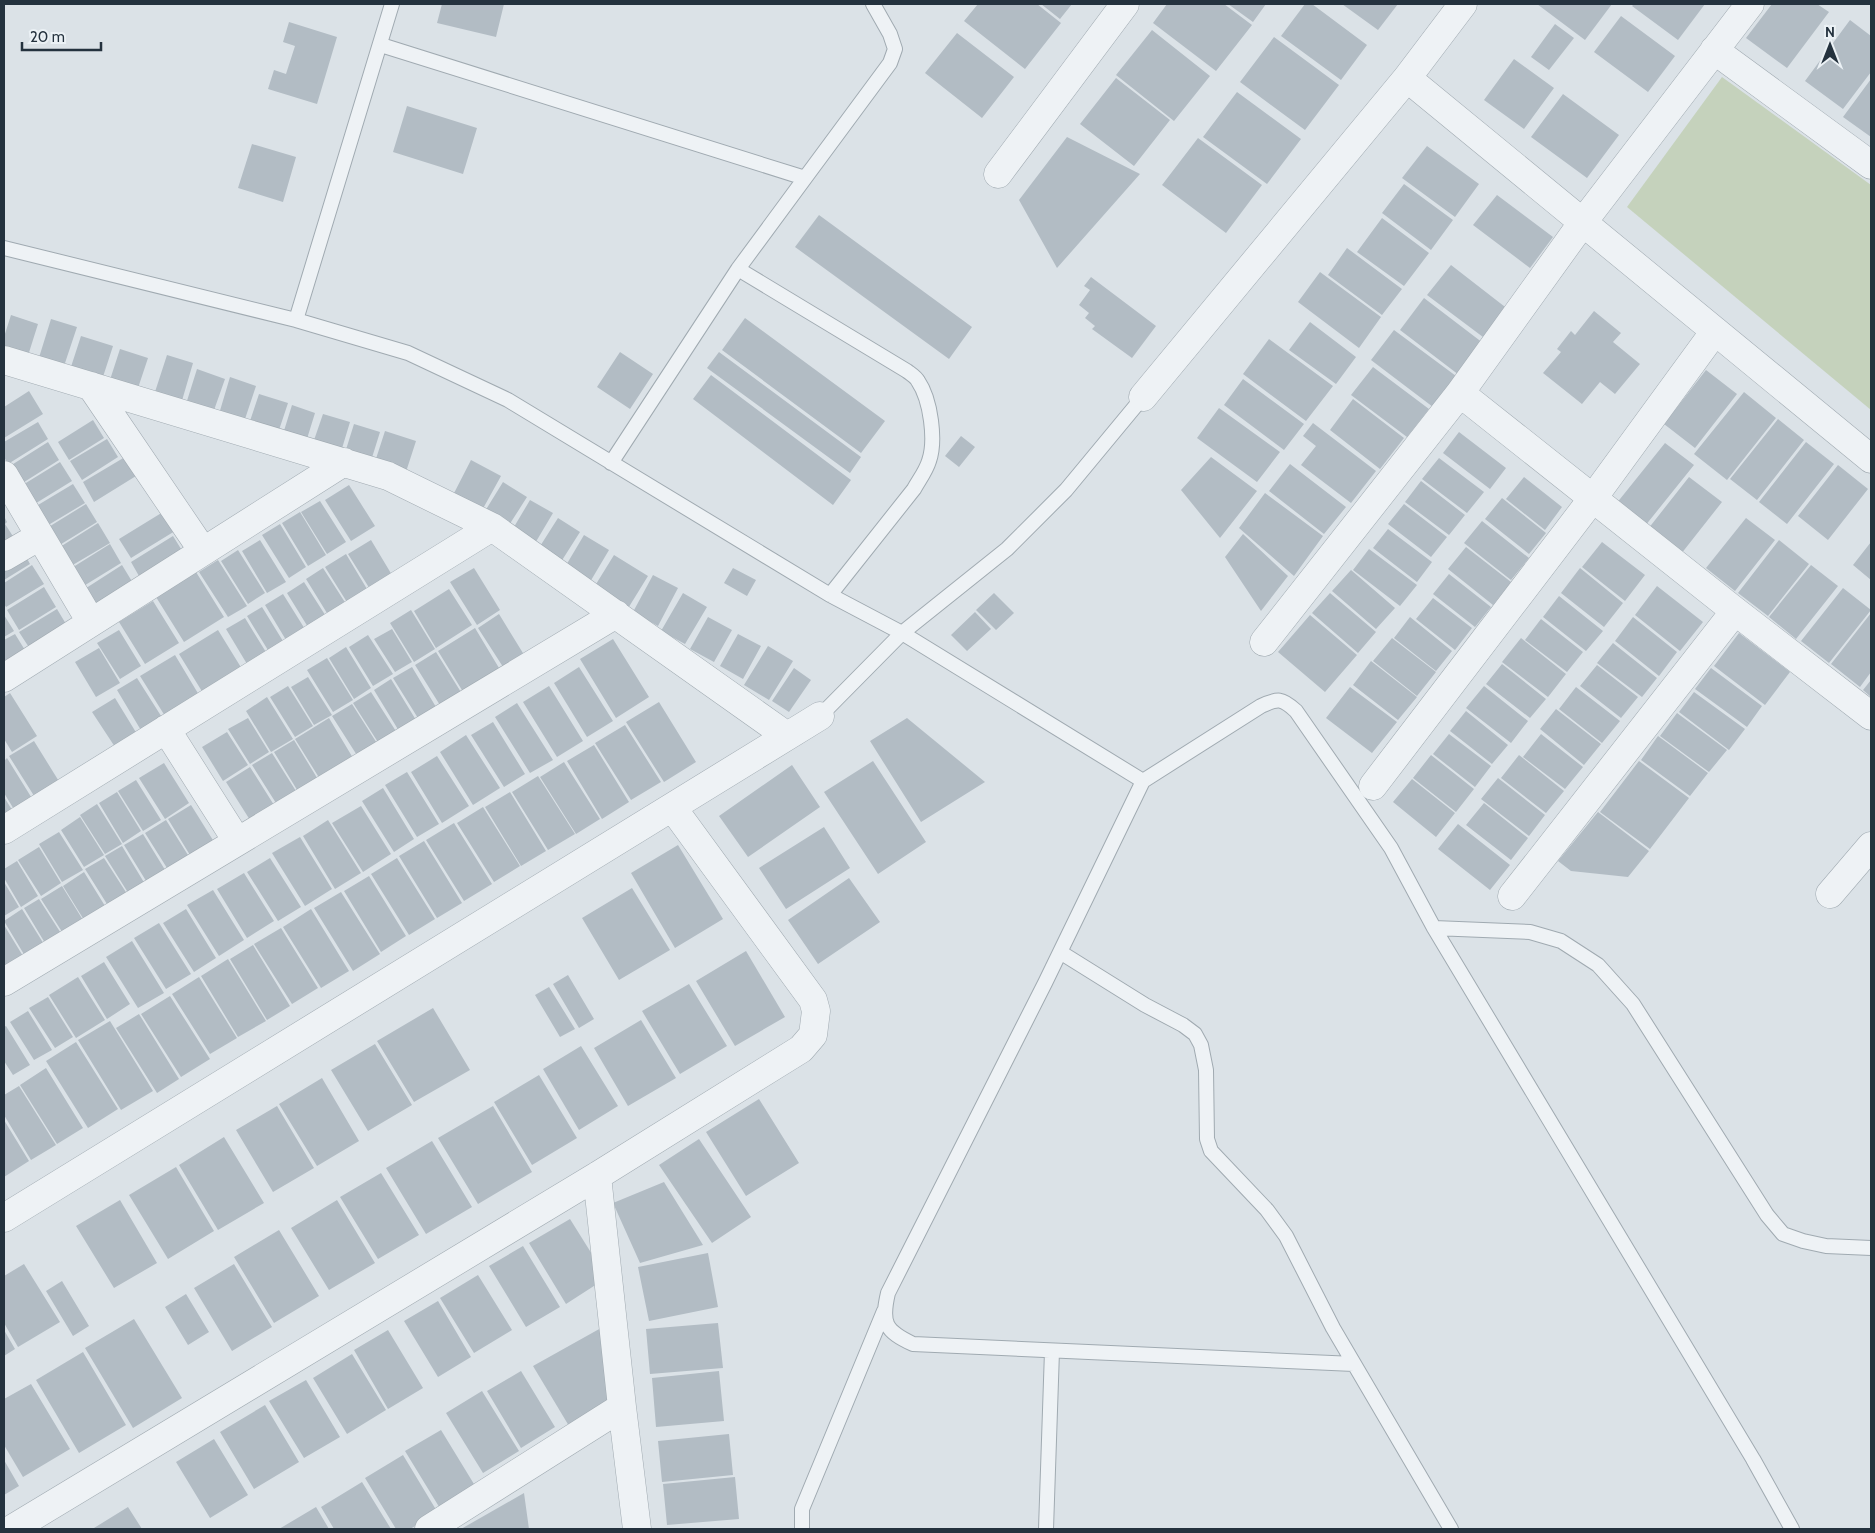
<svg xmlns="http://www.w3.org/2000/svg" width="1875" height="1533" font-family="Cabin,sans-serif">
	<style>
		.green { fill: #c5d2bc }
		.building { fill: #b2bcc4 }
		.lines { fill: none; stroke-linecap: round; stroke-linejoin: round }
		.lane-casing { stroke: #a0aab1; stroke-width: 16 }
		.street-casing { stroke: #a0aab1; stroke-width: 29 }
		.lane { stroke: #eef2f5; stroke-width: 14 }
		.street { stroke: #eef2f5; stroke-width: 28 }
	</style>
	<rect width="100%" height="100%" fill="#dbe2e7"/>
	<path class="green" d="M1722 77 1871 185V410L1627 207Z"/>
	<path class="building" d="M442 4H504L496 37 437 23Z
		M978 4H1037L1061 23 1025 69 964 21Z
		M1041 4H1072L1060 19Z
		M1167 4H1224L1252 25 1216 71 1153 23Z
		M1228 4H1266L1253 22Z
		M1305 4H1312L1367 45 1341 80 1281 36Z
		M1342 4H1398L1378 30Z
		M1537 4H1612L1585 40Z
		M1634 4H1705L1678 40 1632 6Z
		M1772 4H1817L1829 12 1787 68 1746 38Z
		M1621 16 1675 56 1648 92 1594 52Z
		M1850 20 1871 36V72L1843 109 1805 81Z
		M289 22 337 37 317 104 268 89 274 70 286 74 295 46 283 42Z
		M1555 24 1574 38 1549 70 1531 57Z
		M1152 30 1210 76 1174 121 1116 75Z
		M957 33 1014 77 982 118 925 73Z
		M1274 37 1339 85 1305 130 1240 82Z
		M1514 59 1554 88 1524 129 1484 100Z
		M1116 78 1170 120 1134 166 1080 124Z
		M1871 79V137L1843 117Z
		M1237 92 1301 139 1267 184 1203 137Z
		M1563 94 1619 135 1587 178 1531 137Z
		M407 106 477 128 463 174 393 152Z
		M1067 137 1140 174 1057 268 1019 200Z
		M1198 138 1262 185 1226 233 1162 185Z
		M252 144 296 157 283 202 238 188Z
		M1427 146 1479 184 1455 217 1402 178Z
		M1404 184 1453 220 1431 250 1382 213Z
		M1497 195 1553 237 1530 268 1473 225Z
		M819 215 972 327 949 359 795 247Z
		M1382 218 1429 253 1404 286 1357 252Z
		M1347 248 1402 289 1382 315 1328 275Z
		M1451 265 1509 310 1487 340 1427 295Z
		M1320 272 1381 317 1359 348 1298 302Z
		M1091 277 1156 326 1132 358 1092 329 1095 326 1085 318 1089 313 1079 305 1090 290 1084 286Z
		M1424 298 1483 343 1459 375 1400 330Z
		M1594 311 1621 333 1613 342 1640 364 1615 394 1600 382 1582 404 1543 373 1561 352 1557 349 1571 331 1575 335Z
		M11 315 38 324 26 362 4 355V337Z
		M745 318 885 421 861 453 722 350Z
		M51 319 77 327 62 372 37 364Z
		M1310 322 1356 357 1336 384 1289 350Z
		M1394 330 1456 376 1433 407 1371 360Z
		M81 336 113 346 101 383 69 373Z
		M1269 339 1333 386 1306 421 1243 374Z
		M120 349 148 358 136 394 108 386Z
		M620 352 653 374 630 409 597 387Z
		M719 352 861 457 850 473 707 368Z
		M167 355 193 363 181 404 154 395Z
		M1373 367 1429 409 1407 437 1351 395Z
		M197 369 225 379 213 413 186 404Z
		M1706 370 1737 394 1695 448 1664 424Z
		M711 375 851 480 833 505 693 399Z
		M230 377 256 386 244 422 219 414Z
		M1243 379 1304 424 1284 450 1224 405Z
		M29 391 43 414 4 438V407Z
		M1744 392 1776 418 1727 480 1694 454Z
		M259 394 288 403 278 433 249 424Z
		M1353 399 1404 438 1380 469 1330 430Z
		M292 405 315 413 306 442 283 434Z
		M1219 408 1280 452 1257 482 1197 438Z
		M323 414 350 422 340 455 312 446Z
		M1778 419 1804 440 1757 500 1730 479Z
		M93 420 104 438 69 460 58 442Z
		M38 422 48 439 8 464 4 457V442Z
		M1313 423 1376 471 1351 503 1301 465 1316 446 1303 436Z
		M354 424 380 432 370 464 344 456Z
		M385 431 416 441 404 478 373 468Z
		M1459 432 1506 468 1490 489 1443 453Z
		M961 436 975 447 959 467 945 456Z
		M107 439 118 457 82 480 70 461Z
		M48 442 59 460 21 484 10 466Z
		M1806 442 1834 464 1787 524 1759 502Z
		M1665 443 1694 465 1645 526 1616 504Z
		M125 457 136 476 94 502 83 482Z
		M1211 457 1257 491 1220 538 1181 490Z
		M1439 458 1484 492 1467 513 1422 479Z
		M471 460 501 476 480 514 451 499Z
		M60 462 72 481 33 505 21 486Z
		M1290 464 1346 507 1324 534 1269 491Z
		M1838 465 1868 489 1828 540 1798 516Z
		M1524 477 1562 507 1545 530 1506 499Z
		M1689 477 1722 502 1681 554 1648 529Z
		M1421 481 1465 515 1449 535 1405 502Z
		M503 482 527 497 506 530 482 516Z
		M73 484 85 503 45 527 33 508Z
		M349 485 375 526 351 541 325 500Z
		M1265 493 1323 536 1294 576 1239 528Z
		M1502 498 1546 533 1529 554 1485 519Z
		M530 500 553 513 534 545 511 532Z
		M320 501 346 542 327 554 301 512Z
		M86 504 97 522 58 546 47 528Z
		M1404 504 1447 537 1431 557 1388 524Z
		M163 512 175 531 131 558 119 539Z
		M300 512 326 555 308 566 282 523Z
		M4 516 7 522 5 524 18 544 4 550Z
		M558 518 580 532 559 565 537 551Z
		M1746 518 1775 540 1735 591 1706 568Z
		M1482 521 1529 558 1511 580 1464 543Z
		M98 523 110 543 71 566 60 547Z
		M280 524 306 567 289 578 262 535Z
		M1388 529 1432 562 1417 582 1373 548Z
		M1243 534 1288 576 1261 611 1225 557Z
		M584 535 609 550 590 582 565 567Z
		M173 536 186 557 143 583 131 562Z
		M260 540 286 582 267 593 242 551Z
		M371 540 395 580 373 594 348 554Z
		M1779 540 1809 564 1768 616 1738 593Z
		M1602 542 1645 575 1625 601 1582 567Z
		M1871 542V580L1853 565Z
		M110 544 121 563 82 587 70 569Z
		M1466 547 1511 582 1493 605 1448 569Z
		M1369 549 1417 585 1400 606 1353 570Z
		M238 550 265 593 248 604 221 561Z
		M24 553 30 564 4 580V565Z
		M346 554 370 594 350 607 325 567Z
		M614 555 648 576 627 610 593 589Z
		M218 560 247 606 228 617 199 572Z
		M32 565 44 584 6 607 4 604V583Z
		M122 565 136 588 93 614 80 592Z
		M1811 565 1838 586 1796 639 1769 617Z
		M323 568 348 607 330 618 306 579Z
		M474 568 500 610 477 625 450 582Z
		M733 568 756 580 747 596 724 583Z
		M1580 568 1623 603 1604 627 1561 593Z
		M1351 570 1395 608 1376 629 1332 591Z
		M196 572 224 617 184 642 156 597Z
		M1449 574 1491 607 1475 627 1433 594Z
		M653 575 678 588 658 626 633 612Z
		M304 582 329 621 311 632 287 593Z
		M1657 586 1703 622 1680 651 1635 615Z
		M44 587 56 607 19 630 7 610Z
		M1843 588 1871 610 1829 663 1801 641Z
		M449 589 472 625 436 648 414 611Z
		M683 593 707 607 685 644 661 631Z
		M994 593 1014 613 996 630 976 610Z
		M1330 593 1376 632 1358 653 1312 613Z
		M283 594 308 634 289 645 265 605Z
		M1559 596 1603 631 1586 651 1543 617Z
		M1433 598 1472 628 1455 650 1416 619Z
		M153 601 179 643 145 664 119 622Z
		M262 607 286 646 271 655 247 616Z
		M57 609 69 629 32 652 19 632Z
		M411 610 435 649 414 662 390 623Z
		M975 612 991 629 967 651 951 635Z
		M1871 613V672L1860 687 1831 664Z
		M499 614 526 658 505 670 478 628Z
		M4 615 14 631 4 637Z
		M1310 615 1357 655 1325 692 1278 652Z
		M708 617 732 630 714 662 690 649Z
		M1410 617 1452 651 1436 671 1394 638Z
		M1633 617 1677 652 1659 676 1615 641Z
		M245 618 269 657 250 669 226 629Z
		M1541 619 1583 652 1567 672 1525 640Z
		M475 628 502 673 465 695 438 651Z
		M392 629 412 662 395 672 374 639Z
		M119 630 141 666 120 679 97 643Z
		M218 630 242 669 203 693 179 654Z
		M1739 633 1790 672 1765 705 1714 666Z
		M15 634 28 655 4 670V640Z
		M738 634 761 646 743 679 720 666Z
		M368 635 393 674 373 686 349 647Z
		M1392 638 1436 672 1417 696 1373 661Z
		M1521 638 1566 674 1548 697 1502 662Z
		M613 639 649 697 616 718 580 659Z
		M1613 643 1657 678 1642 697 1597 663Z
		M768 646 793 661 769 700 744 685Z
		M346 647 371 688 354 699 329 658Z
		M99 648 120 683 96 697 75 662Z
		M436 652 464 697 443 710 415 665Z
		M175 655 199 695 165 716 140 676Z
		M327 658 353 700 333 712 307 670Z
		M1371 661 1417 697 1398 720 1353 685Z
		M1502 664 1546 699 1530 718 1486 684Z
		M1597 665 1638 697 1621 718 1580 686Z
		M412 667 439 712 421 723 393 678Z
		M579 667 613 721 587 737 554 683Z
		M794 668 811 680 789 712 772 701Z
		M1711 668 1762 706 1747 727 1695 689Z
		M308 677 332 715 314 725 291 687Z
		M137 678 163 719 142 732 117 690Z
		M391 679 419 725 402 736 374 690Z
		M1871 680V697L1863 690Z
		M288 686 313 726 295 737 270 697Z
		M549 686 583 741 557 757 523 702Z
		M1484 686 1528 721 1511 743 1466 708Z
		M1350 687 1397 722 1372 753 1326 718Z
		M1576 687 1620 721 1602 743 1559 709Z
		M371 692 399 736 381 747 353 703Z
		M1694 692 1745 729 1729 750 1679 712Z
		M10 693 37 736 12 752 4 739V697Z
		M267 697 293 739 271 752 246 711Z
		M115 698 137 734 115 747 92 712Z
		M659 702 696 762 664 782 626 722Z
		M517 703 553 760 530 773 495 717Z
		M352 704 380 748 360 760 332 716Z
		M1556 709 1601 744 1584 765 1540 729Z
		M1466 711 1508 745 1492 764 1450 731Z
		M1677 713 1727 750 1709 772 1660 736Z
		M248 718 269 752 250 764 228 729Z
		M329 718 356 763 323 784 295 739Z
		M907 718 985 782 921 822 870 741Z
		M493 722 525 774 504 787 471 735Z
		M625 725 661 782 631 800 595 743Z
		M227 732 248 765 223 781 202 747Z
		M1449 734 1491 766 1475 787 1433 754Z
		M1541 734 1583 767 1565 789 1523 757Z
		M466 735 500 788 473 805 440 752Z
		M1658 736 1708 773 1690 796 1641 760Z
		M294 740 322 786 302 798 274 752Z
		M34 741 60 783 36 799 9 756Z
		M594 745 629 802 602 819 567 761Z
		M272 753 301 799 281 811 252 765Z
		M1431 755 1474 789 1456 812 1413 778Z
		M1519 755 1564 791 1546 813 1501 778Z
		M437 756 469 806 442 823 411 772Z
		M7 758 33 800 15 811 4 793V761Z
		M873 761 926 842 878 874 824 792Z
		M1639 761 1689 798 1650 849 1600 812Z
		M564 762 600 819 576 834 540 777Z
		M164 763 189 803 165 819 139 778Z
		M792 765 820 807 748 857 719 816Z
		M250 767 279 813 255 828 226 782Z
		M407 772 439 824 417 837 385 785Z
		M538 776 575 834 548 850 512 792Z
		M1498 778 1545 815 1529 836 1481 799Z
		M1412 779 1455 813 1436 837 1393 802Z
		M136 780 161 820 143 831 118 791Z
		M383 788 414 839 394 852 362 801Z
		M117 792 141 831 123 843 99 803Z
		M510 792 546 851 521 866 485 807Z
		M4 797 14 813 4 819Z
		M1484 803 1528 838 1511 860 1466 825Z
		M97 804 122 844 105 854 80 815Z
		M191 805 216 845 193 860 168 819Z
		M361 806 391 854 363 872 332 823Z
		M483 807 520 866 494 882 457 823Z
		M1598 812 1649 851 1628 877 1571 871 1558 861Z
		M80 817 104 855 84 867 61 830Z
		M166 820 193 863 172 876 145 833Z
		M328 820 361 873 335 889 303 836Z
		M454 823 492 884 464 901 426 840Z
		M1458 824 1510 865 1490 890 1438 849Z
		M824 827 850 868 786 909 759 868Z
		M59 832 83 870 62 882 39 844Z
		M143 834 170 878 151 889 124 845Z
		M300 837 332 889 305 906 272 853Z
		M424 841 462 903 437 918 399 856Z
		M678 845 723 919 675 948 631 873Z
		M122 846 148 889 132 899 105 856Z
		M39 847 61 883 41 896 18 860Z
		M104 858 131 900 112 912 85 869Z
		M270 858 301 907 278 921 247 872Z
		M397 858 435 919 409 935 371 874Z
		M17 861 38 896 21 907 4 878V869Z
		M84 872 110 914 89 928 63 886Z
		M244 873 274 921 247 938 217 889Z
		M369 876 406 936 381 952 344 891Z
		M849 878 880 922 818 964 788 920Z
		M4 882 19 907 4 916Z
		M62 886 86 925 66 938 41 899Z
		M632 888 670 950 619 980 582 918Z
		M213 890 244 940 219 956 187 905Z
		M341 892 380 954 353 971 314 908Z
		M39 899 64 938 48 948 24 908Z
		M22 909 47 949 28 961 4 921Z
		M186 909 216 958 194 972 163 923Z
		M311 909 349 971 321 988 283 927Z
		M159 923 191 974 166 989 134 938Z
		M4 925 26 961 9 972 4 964Z
		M281 928 318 988 292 1004 254 944Z
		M132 941 164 993 138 1008 106 957Z
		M253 945 290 1006 267 1020 230 959Z
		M746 951 785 1017 735 1046 696 981Z
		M228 959 266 1021 238 1037 201 976Z
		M104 962 130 1004 107 1019 81 976Z
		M568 975 594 1019 579 1028 553 984Z
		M78 977 105 1020 76 1038 49 995Z
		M199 977 237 1038 210 1054 172 994Z
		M689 984 727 1046 680 1074 642 1011Z
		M549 987 575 1029 560 1037 535 995Z
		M170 996 210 1059 181 1077 141 1014Z
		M48 997 73 1037 55 1048 29 1008Z
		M433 1008 470 1070 414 1102 377 1041Z
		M28 1011 52 1050 34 1060 10 1022Z
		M139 1014 179 1079 157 1093 116 1028Z
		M641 1020 676 1078 628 1106 594 1048Z
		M110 1021 153 1091 121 1110 78 1040Z
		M6 1026 30 1065 13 1075 4 1061V1027Z
		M76 1042 118 1109 88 1128 46 1061Z
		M375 1044 412 1105 368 1131 331 1070Z
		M581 1046 618 1106 579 1130 543 1069Z
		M46 1068 83 1128 57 1144 20 1085Z
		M539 1075 577 1138 532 1165 494 1102Z
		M322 1078 359 1141 317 1166 279 1104Z
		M19 1086 56 1145 31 1160 4 1115V1095Z
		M759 1099 799 1163 746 1196 706 1132Z
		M277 1106 314 1168 273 1192 236 1130Z
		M493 1106 532 1172 478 1204 438 1138Z
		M4 1120 29 1161 4 1177Z
		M224 1137 264 1203 218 1230 179 1165Z
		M699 1139 751 1217 712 1243 659 1165Z
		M432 1141 472 1207 426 1234 386 1168Z
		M176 1167 214 1231 168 1259 129 1195Z
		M381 1173 419 1235 378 1259 340 1197Z
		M664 1182 703 1245 640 1263 613 1203Z
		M120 1200 157 1263 114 1288 76 1226Z
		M337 1200 375 1263 329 1290 291 1228Z
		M570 1219 595 1259 597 1284 566 1304 529 1243Z
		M279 1230 319 1296 274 1323 234 1257Z
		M523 1246 560 1307 526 1327 489 1266Z
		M708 1253 718 1307 649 1321 638 1267Z
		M24 1264 60 1322 18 1347 4 1323V1276Z
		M234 1264 272 1327 232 1351 194 1288Z
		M478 1275 512 1330 474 1353 440 1298Z
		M62 1281 89 1326 73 1336 46 1291Z
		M186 1294 209 1332 188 1345 165 1307Z
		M438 1301 471 1357 438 1377 404 1321Z
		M134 1319 182 1398 133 1428 85 1348Z
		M718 1323 723 1368 650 1374 646 1329Z
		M601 1328 609 1402 569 1426 533 1366Z
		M4 1330 15 1349 4 1356Z
		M388 1330 423 1388 388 1409 354 1350Z
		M83 1352 126 1425 79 1453 36 1380Z
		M352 1354 386 1410 347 1434 313 1378Z
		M521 1371 555 1427 521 1448 487 1391Z
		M719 1371 724 1421 656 1427 652 1378Z
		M306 1380 340 1437 304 1458 269 1401Z
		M31 1384 70 1449 23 1477 4 1445V1399Z
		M482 1391 519 1451 483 1473 446 1413Z
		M265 1405 299 1462 254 1489 220 1432Z
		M441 1430 477 1489 441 1510 405 1451Z
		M729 1434 733 1475 662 1482 658 1441Z
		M214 1439 248 1495 210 1518 176 1462Z
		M403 1455 438 1513 410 1529H396L365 1478Z
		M4 1460 19 1486 4 1495Z
		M735 1477 739 1519 667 1525 663 1484Z
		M362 1482 391 1529H334L321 1507Z
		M524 1493 529 1529H461Z
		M128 1507 142 1529H95L94 1528Z
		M316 1507 329 1529H279Z"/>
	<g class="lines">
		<g class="lane-casing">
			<path id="lane" d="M381 45 805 178 738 269 611 463
				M805 178 890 63 895 49 890 34 873 4
				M4 248 296 320 408 353 508 400 830 595 902 633 1143 781 1261 706C1278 698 1282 698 1296 711L1391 848 1434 928 1753 1459 1792 1529
				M738 269 907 371C911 374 916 377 918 381 931 400 936 441 929 461 926 471 919 480 914 489L830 595
				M296 320 392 4
				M820 716 902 633 1007 549 1066 490 1143 397
				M1143 781 1045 983 888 1293C881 1323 885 1331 913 1344L1354 1364
				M1434 928 1530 932 1561 941 1598 965 1633 1004 1767 1215 1783 1234 1803 1241 1826 1246 1871 1248
				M1060 952 1145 1005 1183 1025 1195 1034 1201 1045 1206 1070 1207 1139 1211 1151 1267 1210 1286 1236 1333 1328 1451 1529
				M802 1529V1509L884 1311
				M1046 1529 1052 1351"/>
		</g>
		<g class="street-casing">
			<path id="street" d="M1714 50 1871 165
				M1407 78 1871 459
				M998 174 1125 4
				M4 360 388 476 492 527 787 736
				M91 386 203 551
				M1460 393 1735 611 1871 716
				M1143 397 1407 78 1463 4
				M4 475 91 622
				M4 557 40 536
				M1264 642 1460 393 1583 222 1750 4
				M4 678 344 462
				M166 729 237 841
				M1373 786 1593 498 1715 331
				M4 830 492 527
				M1830 894 1871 846
				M1512 896 1735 611
				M4 982 616 614
				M597 1176 622 1407 637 1529
				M4 1218 820 716
				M12 1529 597 1176 801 1049 813 1035 816 1011 813 1000 672 807
				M429 1529 622 1407"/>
		</g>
		<use href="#lane" class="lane"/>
		<use href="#street" class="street"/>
	</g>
	<rect width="1875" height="1533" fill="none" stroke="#24323e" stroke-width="10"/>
	<g transform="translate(1830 45)" stroke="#ebf1f5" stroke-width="4" paint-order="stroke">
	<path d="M0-4L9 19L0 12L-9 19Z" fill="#24323e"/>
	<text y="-8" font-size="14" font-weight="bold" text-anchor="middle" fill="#24323e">N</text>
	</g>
	<path d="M22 42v8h79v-8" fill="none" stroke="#24323e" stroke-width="2.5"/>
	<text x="30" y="42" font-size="15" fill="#24323e" stroke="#ebf1f5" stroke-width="4" paint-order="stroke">20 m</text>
</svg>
